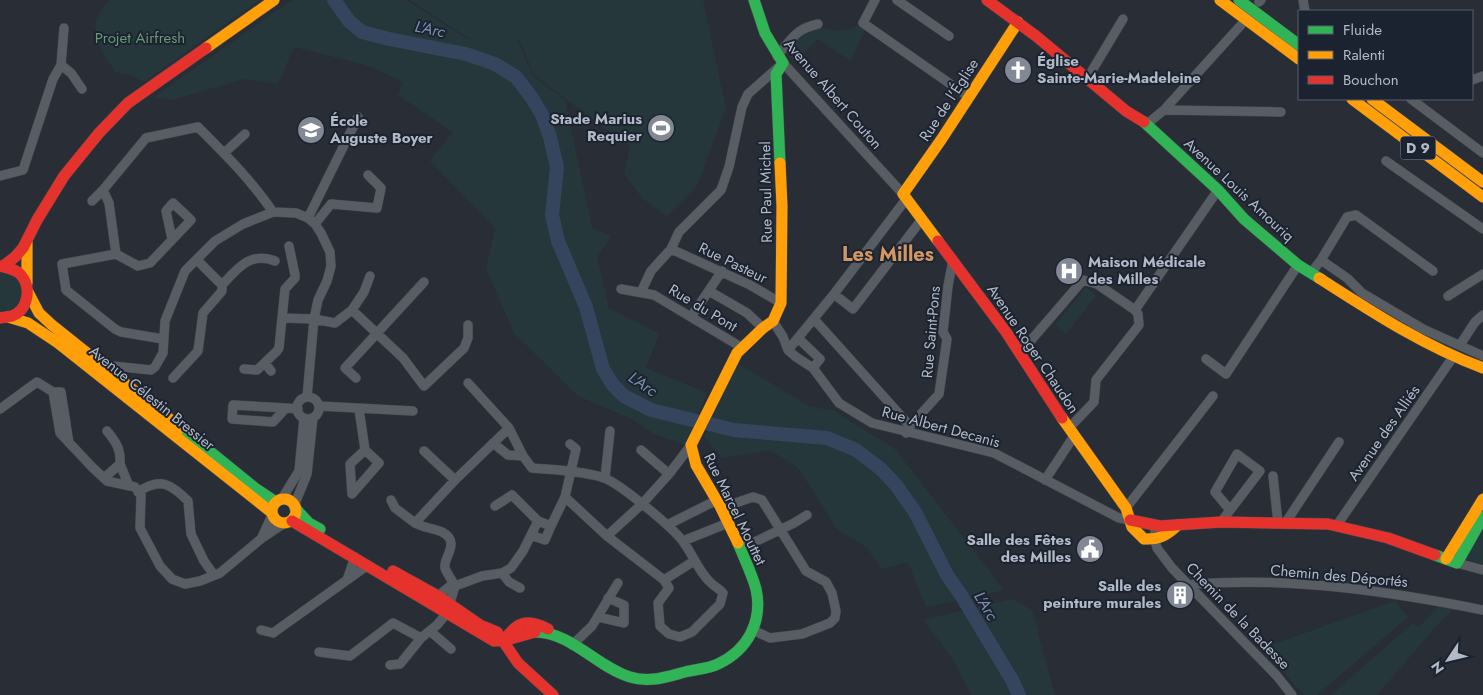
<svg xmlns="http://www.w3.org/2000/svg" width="1483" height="695" font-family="Jost,sans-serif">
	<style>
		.green { fill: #26373b }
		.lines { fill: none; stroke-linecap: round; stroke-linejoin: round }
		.river { stroke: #35455e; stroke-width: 14 }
		.street-casing { stroke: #45484e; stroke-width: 10 }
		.fast-casing { stroke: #45484e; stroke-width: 12 }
		.slow-casing { stroke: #45484e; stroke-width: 12 }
		.jam-casing { stroke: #45484e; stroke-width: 12 }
		.street { stroke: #585c63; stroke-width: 9 }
		.fast { stroke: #30b455; stroke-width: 11 }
		.slow { stroke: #ff9f0a; stroke-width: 11 }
		.jam { stroke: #e5322d; stroke-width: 11 }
		.labels { text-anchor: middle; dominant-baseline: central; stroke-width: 4; stroke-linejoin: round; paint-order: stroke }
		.shield { fill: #1c2330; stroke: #858c9a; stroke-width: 1 }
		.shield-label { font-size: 14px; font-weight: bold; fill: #b2b9c7 }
		.park-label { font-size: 15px; fill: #699876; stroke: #1c2330 }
		.poi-label { font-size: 15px; font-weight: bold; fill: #b2b9c7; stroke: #1c2330; text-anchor: start }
		.street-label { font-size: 15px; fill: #b2b9c7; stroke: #1c2330 }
		.water-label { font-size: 16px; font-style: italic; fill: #7a8eaf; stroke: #1c2330 }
		.district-label { font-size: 20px; font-weight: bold; fill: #d39761; stroke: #1c2330 }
	</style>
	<rect width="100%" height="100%" fill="#292d35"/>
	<path class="green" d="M110 0H260L144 82 130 75 115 72C99 46 82 26 110 0Z
		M292 0H406L467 39 468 38 410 0H703L726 108 697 186 667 216 642 198 624 174 630 147 534 75 519 39H517L533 76 565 100 592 228 611 236 597 257 609 308 659 334 646 368 707 393 686 445 654 434 632 419 578 396 514 333 486 269 495 228 430 161 453 132 398 95 403 82 369 66 294 47 278 84 244 79 172 100 154 97Z
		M860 25 865 29 851 61 818 39 794 61 785 52 806 29 819 27 836 31 847 30Z
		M0 271C30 276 28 311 0 312Z
		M1086 287 1096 296 1066 334 1055 325Z
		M735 362 809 406 834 411 895 449 1004 590 926 607 908 562 882 569 866 547 838 530 798 468 770 450 723 458 704 437Z
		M1483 530V564L1465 559Z
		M1013 599 1032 610 1055 695H971L954 661 923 620Z
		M1395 601 1408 617 1317 695H1304L1262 648Z
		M1439 606 1454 609 1438 624 1377 695H1331L1413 623 1419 627Z"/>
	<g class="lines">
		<path class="river" d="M334 0 349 21 362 32 389 39 466 54 495 64 516 77 532 98 542 115 550 137 557 167 552 215 558 241 586 307 603 369 613 385 624 396 651 410 734 430 827 438 856 450 881 469 896 485 915 512 947 575 961 595 1012 680 1019 695"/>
		<g class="street-casing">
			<path id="street" d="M875 0 863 23 969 97
				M897 0 949 36
				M1303 0 1305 11
				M1259 2 1261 0
				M777 56C792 39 795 29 818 24
				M61 65 71 73 82 89
				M1087 79 1123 19
				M1472 80 1483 76
				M1411 99 1483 153
				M1164 110 1281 112
				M1147 124 1164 110 1241 25
				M224 153 245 134
				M1386 161 1483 229
				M0 176 23 170 53 79 61 65 64 28
				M92 201 103 190
				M308 218 358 117
				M315 224 331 204 377 208 381 188 368 175
				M289 246 295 275V278L285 289 282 318 314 319 335 323 352 310 403 358 424 386 464 348 468 338V325
				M671 249 750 285 781 303
				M116 254 138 266 150 263 191 220 173 203 166 211 172 239
				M1321 260 1347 278 1362 293 1423 329 1483 356
				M1311 273 1321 260 1347 217 1356 215 1433 271
				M222 285C237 269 250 251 275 261
				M621 289 654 295 741 347
				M709 291 747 313 763 328
				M641 292 651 271 671 249 679 232 721 190 729 167 742 107 748 94 783 63 903 194
				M834 294 853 309 922 219
				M1448 296 1483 274
				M352 310 364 292 370 276
				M1135 310 1218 190
				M691 317 722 271
				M814 319 910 426
				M773 321 783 337 788 350 796 357 813 368 839 403 872 423 994 453 1119 518 1130 520
				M798 338 820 359 813 368
				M163 339 121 332 115 329 66 290 62 264 116 254 109 203 103 190 146 138 198 127C225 154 252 181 273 212
				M1460 345 1475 322 1483 315
				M788 350 834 294 907 198
				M1020 353 1083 280 1097 284 1135 310 1138 314 1139 325 1096 380 1094 402 1069 428
				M1206 359 1226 374 1298 265
				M265 363 271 371
				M103 365 151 370 155 367 163 353 165 321 185 271 215 241 243 224 273 212 296 213 308 218 315 224 321 233 330 252 331 266 327 281 318 300 314 319 307 397
				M244 369 257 370 277 351 279 348 282 318
				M173 378 198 351 203 313 222 291V285L197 260
				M356 378 345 368 424 282
				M297 408a11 11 0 1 1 22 0a11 11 0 1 1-22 0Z
				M319 406 413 411
				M286 408 273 422 232 419 233 405 286 408 298 409
				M0 409 37 382 53 392
				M359 409 365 450 350 464 352 494 379 463 365 450
				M509 428 523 456 532 468C554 470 584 471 604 478 619 483 675 529 684 543 693 555 698 570 709 581 713 586 719 588 723 593L720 604 692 632 680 637 669 634 660 626 658 603 669 588 664 580 607 536 565 497 551 526 538 521
				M906 433 910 426 939 394 947 339 943 332 948 286 953 260
				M69 443 61 392H53L60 433 92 467 107 481 135 487 141 495 140 528 160 566 172 579 185 584 200 581 220 573 262 538 283 524
				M493 443 508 455 523 456
				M641 450 669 474
				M424 451 455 480
				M120 464 129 486
				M1273 476 1278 523
				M104 478 120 464C121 449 116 442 107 431
				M605 478 610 431
				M1045 480 1074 436
				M138 492C161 477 171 484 188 501L191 534 204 561 214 575
				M565 497 576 449 570 444
				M281 500 299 471 304 418
				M391 500 395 508 415 523
				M294 506 307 474 313 418
				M721 508 753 497 762 500 806 571 826 582 832 593 836 611 835 618 830 623 802 634 770 638 753 630
				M1126 508 1213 396
				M1221 522 1260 471 1237 454 1215 492 1230 510
				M1286 522 1339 442
				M667 525 717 500
				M1337 525 1453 357
				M1155 526V540L1157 548 1172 568 1277 676 1292 695
				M531 535 545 540 551 526
				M607 536 642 504 669 474 691 445
				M262 537 272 515
				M683 541 728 523
				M740 549 794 523 807 515
				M1457 563 1483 570
				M502 573 509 582 520 588
				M347 580 355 557
				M664 580 694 561
				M1191 586 1194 584C1291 577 1388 591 1483 610
				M438 596 450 586H455C452 580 447 574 445 568 442 559 462 542 442 532 433 528 424 528 415 523L455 480 509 428 468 383
				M598 617 624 623V605L608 598
				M261 630 273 633 368 565
				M430 631 451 649
				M572 645 592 626 618 583
				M319 652 350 656 393 623 421 638 437 625 447 613 455 586 482 576 502 573 511 568 523 551 538 521 512 495 495 506
				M390 665 400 664 421 638"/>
		</g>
		<g class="fast-casing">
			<path id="fast" d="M754 0 765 33 783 63 776 74 780 163
				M1239 0 1299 45
				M1144 122 1218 190 1244 219 1298 265 1319 278
				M181 428 255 488 276 502
				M295 508 309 523 320 529
				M1435 555 1457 563 1483 517
				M535 632C571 632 597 667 630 677 650 683 666 677 685 672 696 669 708 669 718 664 748 650 763 621 756 589 752 574 744 558 738 543"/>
		</g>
		<g class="slow-casing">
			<path id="slow" d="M1220 0 1299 59
				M206 48 274 0
				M1352 99 1483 197
				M1372 99 1483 182
				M938 241 903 194 941 140 1018 22
				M27 243V283
				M1319 278C1372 312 1424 346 1483 368
				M28 292 39 313 52 325 181 428
				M8 317 28 323 58 343 271 512
				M1062 418 1126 508 1132 527 1144 539C1160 540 1167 535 1178 525
				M272 511a12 12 0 1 1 24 0a12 12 0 1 1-24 0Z
				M738 543 720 506 696 465 691 445 737 353 763 328 773 321 781 303 782 206 780 163
				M1446 559 1483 499"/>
		</g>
		<g class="jam-casing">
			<path id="jam" d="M987 0 1036 36 1126 111 1144 122
				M938 241 1006 332 1062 418
				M0 266C8 268 16 269 21 275 32 288 28 310 12 316 9 317 4 317 0 318
				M3 266 15 257 23 248 37 220 64 176 99 133 128 103 206 48
				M1130 520 1160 526 1221 522 1328 524 1388 538 1435 555
				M292 521 494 641 506 640 535 632
				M393 571 438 596 480 625 497 632 518 663 553 695
				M504 641C516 622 527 618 548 629"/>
		</g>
		<use href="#street" class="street"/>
		<use href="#fast" class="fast"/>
		<use href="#slow" class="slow"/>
		<use href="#jam" class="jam"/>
	</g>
	<defs>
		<g id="church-disc" transform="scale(1.4375)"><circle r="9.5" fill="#828894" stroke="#1c2330"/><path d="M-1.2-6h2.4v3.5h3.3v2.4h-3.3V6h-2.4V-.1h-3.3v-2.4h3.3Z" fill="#fff"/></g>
		<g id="stadium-disc" transform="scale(1.4375)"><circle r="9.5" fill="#828894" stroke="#1c2330"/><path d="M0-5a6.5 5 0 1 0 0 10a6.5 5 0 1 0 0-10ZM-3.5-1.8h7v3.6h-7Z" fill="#fff"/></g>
		<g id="school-disc" transform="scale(1.4375)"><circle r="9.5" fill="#828894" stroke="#1c2330"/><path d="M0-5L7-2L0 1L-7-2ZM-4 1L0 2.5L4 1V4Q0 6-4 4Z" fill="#fff"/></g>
		<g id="hospital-disc" transform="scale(1.4375)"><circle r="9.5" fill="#828894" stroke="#1c2330"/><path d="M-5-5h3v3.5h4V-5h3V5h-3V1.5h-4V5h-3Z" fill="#fff"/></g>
		<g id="civic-disc" transform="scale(1.4375)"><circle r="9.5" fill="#828894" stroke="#1c2330"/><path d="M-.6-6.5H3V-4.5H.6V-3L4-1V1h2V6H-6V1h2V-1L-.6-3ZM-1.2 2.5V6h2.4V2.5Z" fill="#fff"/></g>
		<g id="building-disc" transform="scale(1.4375)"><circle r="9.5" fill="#828894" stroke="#1c2330"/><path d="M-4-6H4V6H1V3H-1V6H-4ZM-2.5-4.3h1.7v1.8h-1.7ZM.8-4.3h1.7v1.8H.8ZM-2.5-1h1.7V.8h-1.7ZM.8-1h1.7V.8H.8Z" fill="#fff"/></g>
	</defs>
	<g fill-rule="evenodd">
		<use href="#church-disc" x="1018" y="70"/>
		<use href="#stadium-disc" x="661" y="128"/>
		<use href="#school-disc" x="311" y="130"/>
		<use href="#hospital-disc" x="1069" y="271"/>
		<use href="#civic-disc" x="1090" y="549"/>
		<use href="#building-disc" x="1180" y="595"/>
	</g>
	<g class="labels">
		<rect class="shield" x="1400.5" y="136.5" width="35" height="23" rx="4"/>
		<g class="shield-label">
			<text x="1418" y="148">D 9</text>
		</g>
		<g class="park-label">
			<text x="140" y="38">Projet Airfresh</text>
		</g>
		<g class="poi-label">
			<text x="1037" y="61">Église<tspan x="1037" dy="17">Sainte-Marie-Madeleine</tspan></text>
			<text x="642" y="119" text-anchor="end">Stade Marius<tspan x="642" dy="17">Requier</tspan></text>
			<text x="330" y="121">École<tspan x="330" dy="17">Auguste Boyer</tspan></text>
			<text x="1088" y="262">Maison Médicale<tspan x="1088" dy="17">des Milles</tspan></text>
			<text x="1071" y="540" text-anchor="end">Salle des Fêtes<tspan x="1071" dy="17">des Milles</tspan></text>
			<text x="1161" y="586" text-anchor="end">Salle des<tspan x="1161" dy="17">peinture murales</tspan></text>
		</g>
		<g class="street-label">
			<text transform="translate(833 94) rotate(49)">Avenue Albert Couton</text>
			<text transform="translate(949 100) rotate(-57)">Rue de l'Église</text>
			<text transform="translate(1239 190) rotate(43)">Avenue Louis Amouriq</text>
			<text transform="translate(766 192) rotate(-91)">Rue Paul Michel</text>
			<text transform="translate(733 263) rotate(26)">Rue Pasteur</text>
			<text transform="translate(703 308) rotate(31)">Rue du Pont</text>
			<text transform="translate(931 332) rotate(-85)">Rue Saint-Pons</text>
			<text transform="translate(1033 349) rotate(56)">Avenue Roger Chaudon</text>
			<text transform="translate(152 398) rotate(39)">Avenue Célestin Bressier</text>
			<text transform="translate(941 427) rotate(15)">Rue Albert Decanis</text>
			<text transform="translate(1384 433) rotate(-55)">Avenue des Alliés</text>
			<text transform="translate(735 509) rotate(64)">Rue Marcel Mouttet</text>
			<text transform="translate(1339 576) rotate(5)">Chemin des Déportés</text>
			<text transform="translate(1238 616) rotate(46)">Chemin de la Badesse</text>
		</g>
		<g class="water-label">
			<text transform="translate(430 29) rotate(12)">L'Arc</text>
			<text transform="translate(643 384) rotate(34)">L'Arc</text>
			<text transform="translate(986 606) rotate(59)">L'Arc</text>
		</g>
		<g class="district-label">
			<text x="888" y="254">Les Milles</text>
		</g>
	</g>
	<rect x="1298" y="10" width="175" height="90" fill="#1c2330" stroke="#585f6c"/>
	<rect x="1308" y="26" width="25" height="8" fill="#30b455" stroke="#585f6c"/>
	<text x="1343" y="35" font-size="15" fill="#b2b9c7">Fluide</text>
	<rect x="1308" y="51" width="25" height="8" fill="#ff9f0a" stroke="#585f6c"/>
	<text x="1343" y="60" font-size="15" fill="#b2b9c7">Ralenti</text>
	<rect x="1308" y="76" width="25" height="8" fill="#e5322d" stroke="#585f6c"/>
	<text x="1343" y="85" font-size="15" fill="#b2b9c7">Bouchon</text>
	<g transform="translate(1448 660) rotate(235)" stroke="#1c2330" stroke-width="4" paint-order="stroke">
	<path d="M0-4L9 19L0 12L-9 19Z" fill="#b2b9c7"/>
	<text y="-8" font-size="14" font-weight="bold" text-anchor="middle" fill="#b2b9c7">N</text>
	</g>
</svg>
